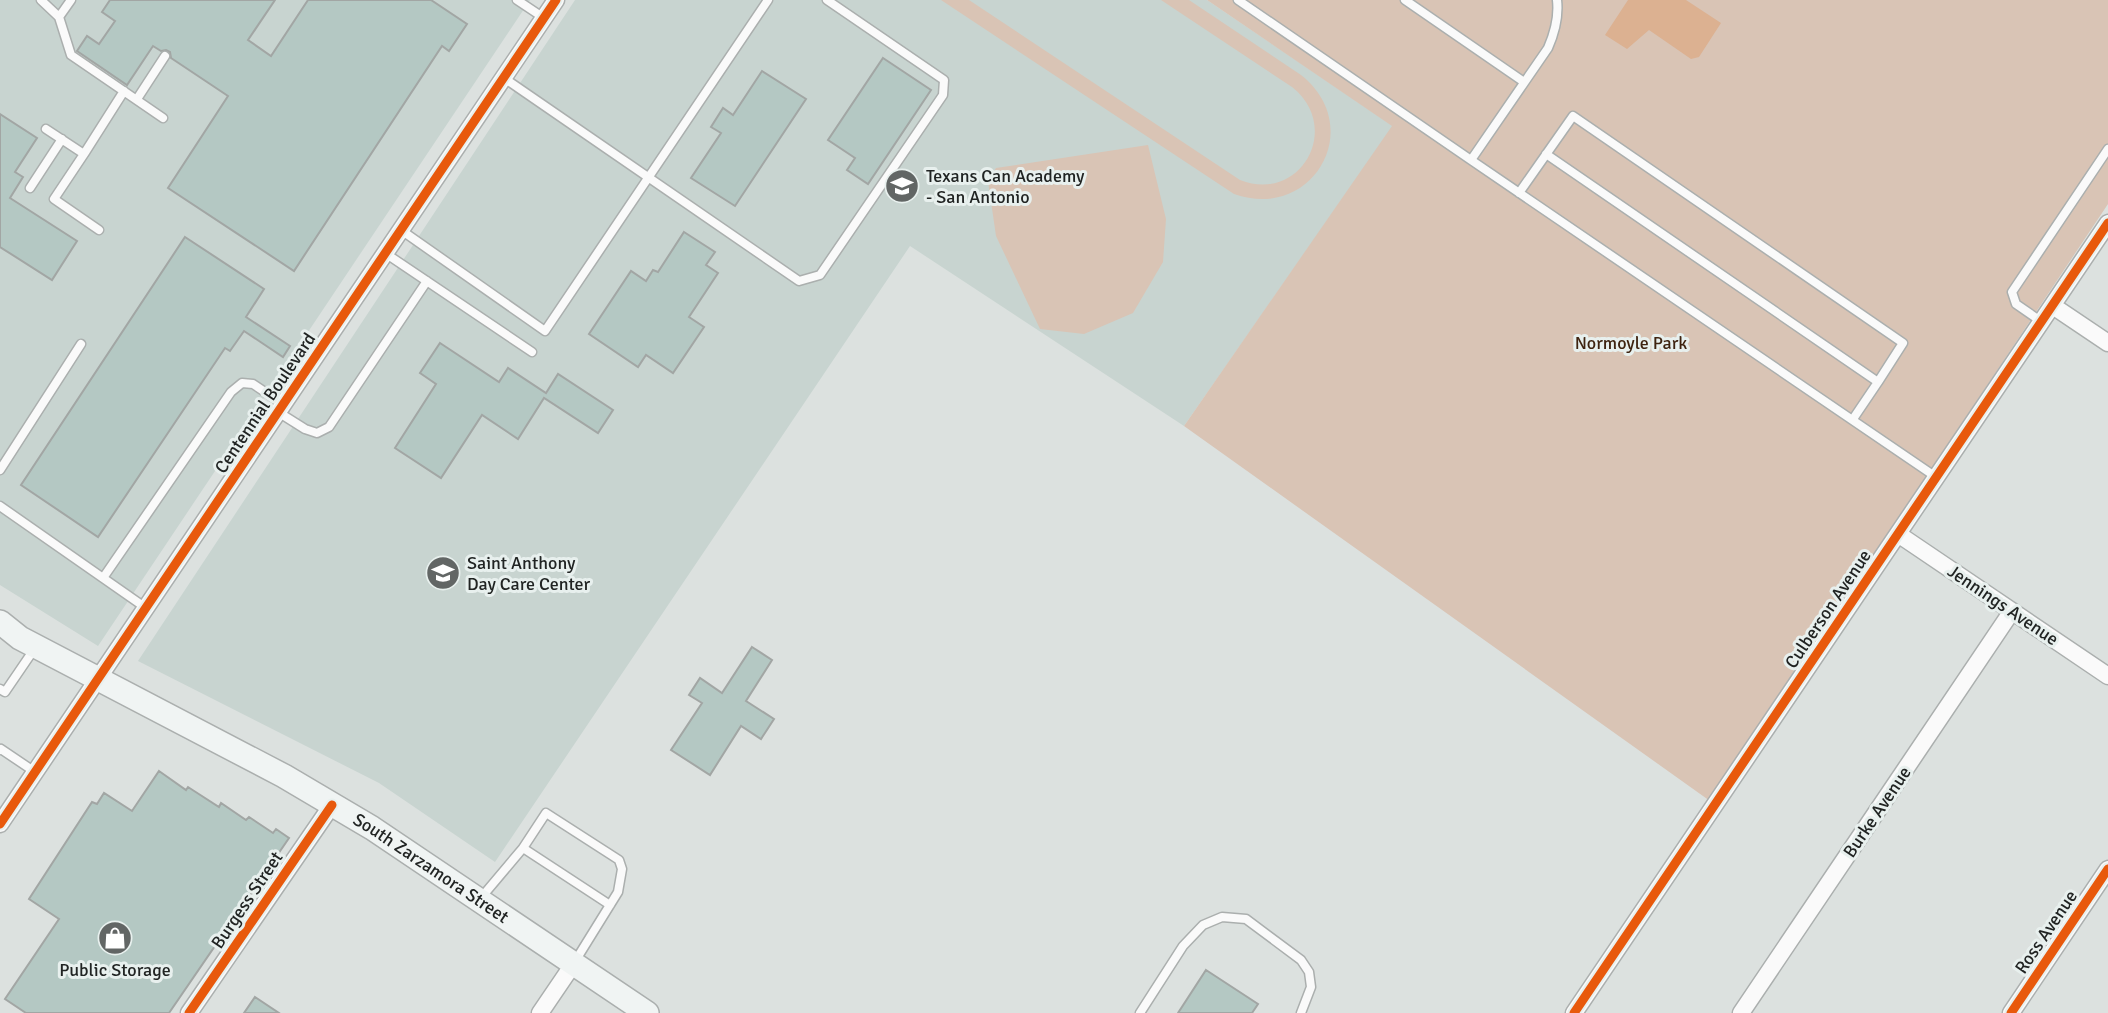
<svg xmlns="http://www.w3.org/2000/svg" width="2108" height="1013" font-family="Signika,sans-serif">
	<style>
		.built { fill: #c8d4d0 }
		.green { fill: #d9c4b5 }
		.water { fill: #dcb191 }
		.building { fill: #b4c8c3; stroke: #a2a6a4; stroke-width: 2 }
		.lines { fill: none; stroke-linecap: round; stroke-linejoin: round }
		.service-casing { stroke: #abafae; stroke-width: 11 }
		.minor-casing { stroke: #abafae; stroke-width: 19 }
		.secondary-casing { stroke: #abafae; stroke-width: 26 }
		.service { stroke: #fafafa; stroke-width: 8 }
		.minor { stroke: #fafafa; stroke-width: 16 }
		.secondary { stroke: #f0f4f3; stroke-width: 23 }
		.cycleway-casing { stroke: #e8f0ee; stroke-width: 13 }
		.cycleway { stroke: #e8590c; stroke-width: 9 }
		.labels { text-anchor: middle; dominant-baseline: central; stroke-width: 6; stroke-linejoin: round; paint-order: stroke }
		.poi-label { font-size: 18px; fill: #212423; stroke: #e8f0ee; text-anchor: start }
		.park-label { font-size: 18px; fill: #3e2310; stroke: #e8f0ee }
		.street-label { font-size: 18px; fill: #212423; stroke: #e8f0ee }
	</style>
	<rect width="100%" height="100%" fill="#dce1df"/>
	<path class="built" d="M0 0H530L98 646 0 585Z
		M575 0H1207L1393 126 1184 426 910 246 495 862 379 783 138 661Z"/>
	<path class="green" d="M941 0H969L1240 180C1301 204 1343 127 1292 87L1161 0H1189L1301 75C1367 127 1313 222 1234 194Z
		M1207 0H2108V204L1710 801 1184 426 1392 126Z
		M1148 145 1166 219 1163 262 1133 313 1084 334 1040 329 996 236 988 181 996 168Z"/>
	<path class="water" d="M1628 0H1686L1721 23 1699 57 1691 59 1649 30 1627 49 1605 35Z"/>
	<path class="building" d="M110 0H275L248 40 271 56 308 0H431L467 24 449 51 442 46 294 271 168 188 228 96 171 58 170 52 166 50 161 51 153 46 127 85 77 51 87 36 99 44 115 21 102 12Z
		M883 58 931 90 868 184 847 170 855 158 828 140Z
		M762 71 806 99 735 206 691 178 721 133 711 127 723 108 733 115Z
		M0 114 37 138 15 172 23 177 10 198 77 241 52 280 0 247Z
		M684 232 715 252 706 265 718 273 689 317 704 327 673 373 646 355 638 367 589 334 631 271 646 281 653 270 658 272Z
		M185 237 264 289 246 317 290 346 283 357 244 331 230 351 225 348 98 537 21 485Z
		M440 343 499 382 508 368 546 393 558 374 613 410 598 433 544 398 518 439 482 415 441 478 395 448 436 384 420 373Z
		M752 647 772 660 746 701 774 719 761 739 741 726 710 775 671 750 702 703 689 695 700 678 722 693Z
		M159 771 186 790 188 787 219 807 221 803 246 820 249 817 273 833 276 829 289 838 169 1013H26L5 999 59 919 29 899 92 802 97 804 104 793 132 811Z
		M1206 970 1258 1004 1252 1013H1178Z
		M255 997 279 1013H244Z"/>
	<g class="lines">
		<g class="service-casing">
			<path id="service" d="M41 0 59 17 71 55 163 118
				M517 0 544 18
				M1238 0 1471 160
				M1405 0 1524 82
				M1557 0C1559 17 1555 32 1548 48L1471 160 1936 477
				M59 17 71 0
				M504 78 799 281 820 275 943 95 944 80 827 0
				M137 99 165 56
				M46 129 84 154 124 91
				M84 154 54 199 99 230
				M1546 154 1878 382 1853 419
				M30 188 62 139
				M1519 193 1573 116 1903 343 1878 382
				M401 230 545 331 768 0
				M385 253 532 352
				M2042 322 2016 304 2012 292 2108 149
				M278 412 305 429 317 433 329 427 427 281
				M0 470 81 344
				M0 506 146 608
				M103 578 231 392 242 383 253 384 283 404
				M0 689 5 692 35 648
				M0 750 1 749 35 772
				M523 848 546 813 619 860 622 869 618 892 574 963
				M480 899 523 848 610 905
				M1140 1013 1183 946 1203 925 1222 917 1246 919 1301 960 1309 972 1311 987 1301 1013"/>
		</g>
		<g class="minor-casing">
			<path id="minor" d="M2053 306 2108 343
				M1898 534 2108 676
				M0 824 556 0
				M189 1013 332 805
				M540 1013 574 963
				M1574 1013 2108 223
				M1741 1013 2012 611
				M2011 1013 2108 869"/>
		</g>
		<g class="secondary-casing">
			<g id="secondary">
				<path id="s1" d="M0 622 20 638 284 776 372 828 647 1013"/>
			</g>
		</g>
		<use href="#service" class="service"/>
		<use href="#minor" class="minor"/>
		<use href="#secondary" class="secondary"/>
		<g class="cycleway-casing">
			<path id="cycleway" d="M0 824 556 0
				M189 1013 332 805
				M1574 1013 2108 223
				M2011 1013 2108 869"/>
		</g>
		<use href="#cycleway" class="cycleway"/>
	</g>
	<defs>
		<g id="school-disc" transform="scale(1.75)"><circle r="9.5" fill="#626665" stroke="#e8f0ee"/><path d="M0-5L7-2L0 1L-7-2ZM-4 1L0 2.5L4 1V4Q0 6-4 4Z" fill="#fff"/></g>
		<g id="shop-disc" transform="scale(1.75)"><circle r="9.5" fill="#626665" stroke="#e8f0ee"/><path d="M-5-2.5h2.3a2.7 3.5 0 0 1 5.4 0H5L5.5 6h-11ZM-1.5-2.5h3a1.5 2.3 0 0 0-3 0Z" fill="#fff"/></g>
	</defs>
	<g fill-rule="evenodd">
		<use href="#school-disc" x="902" y="186"/>
		<use href="#school-disc" x="443" y="573"/>
		<use href="#shop-disc" x="115" y="938"/>
	</g>
	<g class="labels">
		<g class="poi-label">
			<text x="926" y="176">Texans Can Academy<tspan x="926" dy="21">- San Antonio</tspan></text>
			<text x="467" y="563">Saint Anthony<tspan x="467" dy="21">Day Care Center</tspan></text>
			<text x="115" y="970" text-anchor="middle">Public Storage</text>
		</g>
		<g class="park-label">
			<text x="1631" y="343">Normoyle Park</text>
		</g>
		<g class="street-label">
			<text transform="translate(265 403) rotate(-56)">Centennial Boulevard</text>
			<text transform="translate(2003 605) rotate(34)">Jennings Avenue</text>
			<text transform="translate(1828 609) rotate(-56)">Culberson Avenue</text>
			<text transform="translate(1877 812) rotate(-56)">Burke Avenue</text>
			<text stroke="none"><textPath href="#s1" startOffset="497">South Zarzamora Street</textPath></text>
			<text transform="translate(247 900) rotate(-56)">Burgess Street</text>
			<text transform="translate(2046 932) rotate(-56)">Ross Avenue</text>
		</g>
	</g>
</svg>
